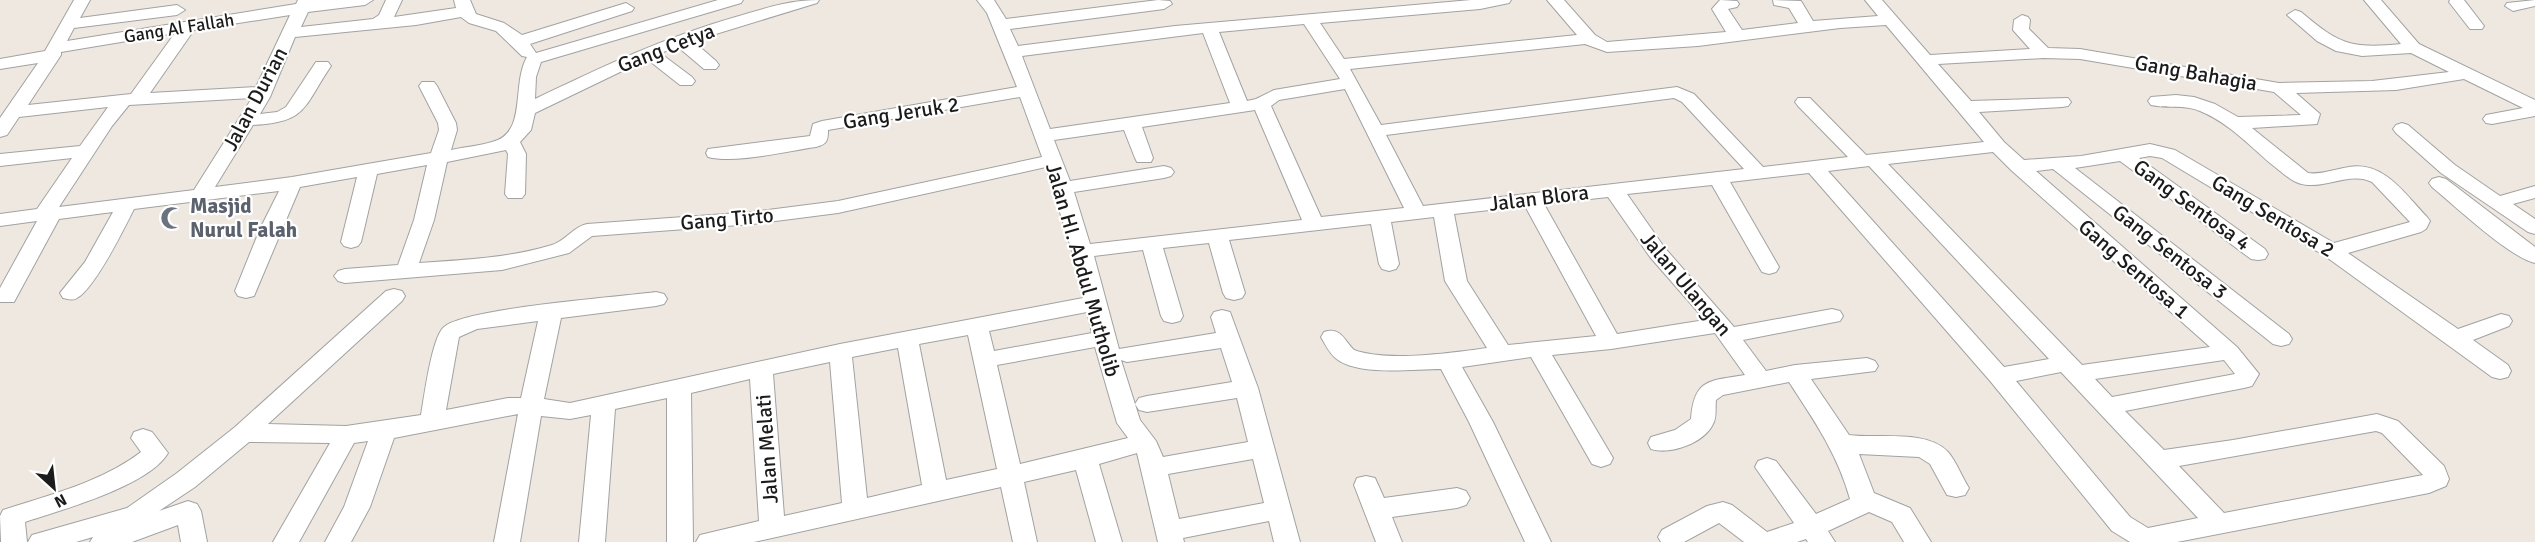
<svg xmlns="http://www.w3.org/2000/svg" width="2535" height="542" font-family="Signika,sans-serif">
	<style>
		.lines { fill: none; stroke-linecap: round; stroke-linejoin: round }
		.minor-casing { stroke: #a2a2a2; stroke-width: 2 }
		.minor { fill: #fff; fill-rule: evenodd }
		.labels { text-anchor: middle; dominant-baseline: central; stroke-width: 4.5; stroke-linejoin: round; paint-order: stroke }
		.far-street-label { font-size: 18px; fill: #1b1b1b; stroke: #fff }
		.street-label { font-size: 21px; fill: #1b1b1b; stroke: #fff }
		.worship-label { font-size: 21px; font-weight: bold; fill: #5b616d; stroke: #fff; text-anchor: start }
	</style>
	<rect width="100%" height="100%" fill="#eee8e0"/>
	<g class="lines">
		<g class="minor-casing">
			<path id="minor" d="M74 0H90L80 18 177 5 185 10 177 15 74 28 67 41 296 4 298 0H373L365 5 308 12 301 27 373 19 379 15 386 0H402L394 17 456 8 454 0H470L476 14 504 23 522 35 626 3 634 8 632 11 530 44 536 53 718 0H743L741 3 541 62 536 77 535 99C604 66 665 37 739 16 766 8 790 0 819 0L817 3 693 41 716 61 719 65 716 69H704L678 47 660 53 692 77 695 81 692 85H680L647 59 535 113 531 130 520 142 526 154 525 194 522 198H508L505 194 508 154 506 150 447 162 434 220 419 263C464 260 509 258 552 245 565 241 573 227 587 224L753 212 838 201 1042 157 1020 97 828 130C828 141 827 144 816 147 787 151 736 164 708 157L706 153 708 149 810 136 813 124 822 121 1017 87 987 13 977 0H994L1006 19 1158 0 1170 1 1172 4 1164 9 1010 29 1018 46 1175 26 1471 0H1511L1509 3 1480 9 1320 23 1344 59 1577 35 1547 0H1564L1595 35 1607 42 1726 32 1712 9 1720 0 1737 1 1739 4 1737 7 1728 9 1742 30 1798 23 1789 8 1774 5 1773 0 1801 1 1813 21 1878 16 1865 0H1882L1930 55 2030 49 2013 30 2014 20 2022 15 2028 17 2030 20 2029 29 2048 48 2080 49 2279 83 2372 81 2449 72 2411 53 2362 56 2336 51 2317 41 2287 15 2295 10 2301 12C2339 44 2350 49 2401 44L2364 0H2381L2419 44 2535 100V116L2492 124 2486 123 2483 119 2486 115 2523 108 2464 79 2396 90 2296 93 2320 114 2317 124 2252 128 2308 173C2320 175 2336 169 2349 167 2384 161 2405 194 2427 217L2430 221 2426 229 2421 232 2348 253 2458 329 2501 314 2509 316 2512 321 2509 326 2473 340 2508 365 2511 371 2508 377 2500 379 2492 377 2325 256 2162 158 2150 156 2139 158 2265 249 2268 254 2265 259 2258 260 2251 259 2120 161 2075 168 2289 334 2292 339 2289 344 2281 346 2273 344 2053 169 2036 171 2237 347 2259 374 2252 386 2244 388 2125 411 2164 450 2233 440 2377 414 2398 421 2444 466 2449 479 2446 486 2429 493 2177 542H2130L2112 531 1991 382 1809 173 1730 182 1779 267 1776 272 1769 274 1762 272 1759 267 1712 185 1627 194 1664 247 1734 327 1832 309 1840 311 1843 316 1840 321 1743 340 1766 371 1795 365 1867 358 1875 361 1878 366 1875 371 1811 379 1849 435C1877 439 1927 429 1948 452 1956 461 1962 477 1969 488L1965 495 1956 497 1947 495 1930 464 1919 457 1859 454 1874 493 1910 508 1931 542H1904L1892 522 1869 512 1828 531 1835 542H1808L1806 539 1797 542H1744L1719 523 1684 542H1661L1658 537 1662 530 1707 506 1723 502 1732 505 1767 532 1794 523 1755 467 1758 461 1767 458 1776 461 1816 514 1850 499C1838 455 1814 420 1789 382L1723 395 1716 400C1715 408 1717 417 1713 424 1704 443 1671 455 1651 449L1648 443 1651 437 1675 430 1691 419C1694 378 1710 381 1745 375L1715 333 1611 349 1552 355 1613 458 1610 464 1601 467 1592 464 1531 357 1462 367 1493 422 1551 542H1525L1469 422 1441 369C1414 369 1361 376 1338 360 1330 355 1325 344 1321 337L1324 332C1341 327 1343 339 1354 350 1386 362 1452 353 1487 348L1445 281 1434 217 1391 222 1399 264 1396 269 1389 271 1382 269 1379 264 1371 224 1229 240 1245 293 1242 298 1234 300 1226 298 1223 293 1209 243 1163 248 1183 316 1180 321 1172 323 1164 321 1161 316 1143 250 1094 256 1119 349 1216 333 1211 317 1214 312 1222 310 1230 312 1258 388 1300 542H1274L1269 521 1183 538 1184 542H1158L1137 453 1099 464 1122 542H1096L1076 470 1024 482 1037 542H1013L1001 487 754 542H696L700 535 759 521 750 379 691 393 693 542H667V398L615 409 605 542H579L591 415 570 419 541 416 520 542H494L518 414 394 438 370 507 351 542H325L344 507 368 441 354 443 299 542H273L330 443 249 442 195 487 159 511 188 501 197 504 201 511 207 542H181L178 525 132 542H90L93 537 76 542H28L32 535 127 508 177 473 235 427 386 291 394 289 402 291 405 296 402 301 268 424 346 426 421 415C424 398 432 336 444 327 466 308 619 297 656 292L664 294 667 299 664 304 656 306 561 318 544 399 570 403 840 344 1083 298 1072 251 1046 167 838 213 753 224 592 236 569 253 502 270 345 283 338 281 334 276 338 271 345 269 398 265 414 220 427 165 377 174 361 242 358 246 351 248 344 246 341 242 357 177 300 187 254 296 246 298 238 296 235 291 260 229 279 191 134 209C124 229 95 288 77 298 73 301 68 299 63 298L60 293 85 262 113 212 59 219 14 302H0V288L37 221 0 226V214L37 209 72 158 0 166V154L80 146 108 107 19 117 7 135 0 137V118L38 63 0 69V59L45 51ZM290 15 256 87 150 93 194 30ZM461 17 469 23 496 31 522 56 527 57C511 85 528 133 492 142 479 146 464 147 451 150L457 130 456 123 437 86 434 82H422L419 86 438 123 439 130 431 153 292 177 215 187 253 125C308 122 303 107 331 66L328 62H316L286 107 277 112 260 114 270 97 295 37 416 25ZM1304 24 1340 79 1274 90 1256 99 1247 101 1219 32ZM1886 25 1984 142 1866 155 1810 98H1798L1795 102 1798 106 1848 157 1763 167 1694 94 1677 87 1381 125 1350 69 1585 44 1607 52 1698 46 1840 28ZM175 33 131 94 28 105 61 55V52ZM1203 33 1230 103 1050 129 1022 56ZM2043 58 2080 59 2274 92 2301 115 2238 117 2215 104 2194 97 2176 95 2151 97 2148 101 2151 105C2168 109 2184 104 2200 111 2227 122 2248 144 2270 163 2278 169 2287 178 2296 182 2321 193 2348 170 2372 182L2410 222 2334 243 2175 150 2150 144 2081 156 2024 160 2004 142 1979 112 2062 107 2068 106 2071 102 2068 98 1971 101 1938 64ZM1345 89 1404 208 1321 217 1271 106 1279 100ZM252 98 194 190 59 207 112 126 129 105ZM1674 98 1682 102 1744 169 1423 206 1386 135ZM1255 110 1302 220 1090 244 1074 192 1164 178 1171 176 1174 172 1171 168 1164 166 1070 181 1054 140 1124 130 1135 158 1137 162H1151L1153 158 1142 127ZM1993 152 2011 170 2210 347 2082 365 1888 164ZM1869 166 2049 359 2004 367 1828 171ZM1608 197 1650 257 1705 320 1617 334 1544 204ZM1525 206 1596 336 1508 345 1467 281 1454 214ZM1087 312 1092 333 994 351 989 331ZM538 321 521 398H508L446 410 459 337 477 329ZM968 335 997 469 946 480 919 344ZM1095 347 1117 423 1128 438 1020 464 997 365ZM898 348 922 485 867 498 852 357ZM1221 348 1232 382 1147 396 1139 398 1135 404 1139 410 1147 412 1237 398 1248 442 1163 457 1156 441 1140 420 1121 360 1127 362ZM2224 360 2235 374 2112 397 2095 379ZM830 362 842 503 784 516 773 374ZM2061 372 2198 518 2148 528 2130 517 2016 381ZM2376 431 2382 433 2423 475 2224 513 2179 466ZM1253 459 1264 503 1179 519 1168 474Z
				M2450 0H2464L2484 26 2482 29H2470L2449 2Z
				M2535 0V6L2513 11 2505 6 2507 3Z
				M2402 123 2408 125 2455 165 2500 196 2535 186V198L2513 204 2535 219V234L2528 232 2441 173 2396 133 2393 129 2396 125Z
				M2439 177 2446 179 2535 247V263C2509 257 2455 206 2432 187L2429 183 2432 179Z
				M143 429 152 432 168 453C149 486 61 510 25 522L27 542H1L0 516 3 510C49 495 102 482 141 452L131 438 134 432Z
				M1366 476 1375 478 1384 498 1457 488 1466 491 1470 498 1466 505 1457 508 1392 517 1402 542H1376L1354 485 1357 478Z"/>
		</g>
		<use href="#minor" class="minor"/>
	</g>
	<defs>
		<g id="mosque-bare" transform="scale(1.8)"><path d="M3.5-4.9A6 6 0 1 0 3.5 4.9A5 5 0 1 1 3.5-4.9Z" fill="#6b7280" stroke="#fff" stroke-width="2.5" paint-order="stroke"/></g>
	</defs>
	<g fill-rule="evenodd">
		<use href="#mosque-bare" x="172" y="218"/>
	</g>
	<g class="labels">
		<g class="far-street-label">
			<text transform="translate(179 28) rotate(-9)">Gang Al Fallah</text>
		</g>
		<g class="street-label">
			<text transform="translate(666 48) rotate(-21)">Gang Cetya</text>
			<text transform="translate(2196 73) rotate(10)">Gang Bahagia</text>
			<text transform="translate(255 99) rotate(-62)">Jalan Durian</text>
			<text transform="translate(901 113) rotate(-9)">Gang Jeruk 2</text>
			<text transform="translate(1539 198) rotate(-7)">Jalan Blora</text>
			<text transform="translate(2192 205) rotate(36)">Gang Sentosa 4</text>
			<text transform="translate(2273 216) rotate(31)">Gang Sentosa 2</text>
			<text transform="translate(727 219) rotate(-5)">Gang Tirto</text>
			<text transform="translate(2170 252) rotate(38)">Gang Sentosa 3</text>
			<text transform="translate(2134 269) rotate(41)">Gang Sentosa 1</text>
			<text transform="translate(1083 270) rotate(74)">Jalan HI. Abdul Mutholib</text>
			<text transform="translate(1686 284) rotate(50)">Jalan Ulangan</text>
			<text transform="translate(767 449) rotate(-94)">Jalan Melati</text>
		</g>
		<g class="worship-label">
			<text x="190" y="206">Masjid<tspan x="190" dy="24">Nurul Falah</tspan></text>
		</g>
	</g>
	<g transform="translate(54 488) rotate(153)" stroke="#ffffff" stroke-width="4.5" paint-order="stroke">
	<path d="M0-4.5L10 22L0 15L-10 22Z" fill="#1b1b1b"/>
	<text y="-9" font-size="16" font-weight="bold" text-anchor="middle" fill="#1b1b1b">N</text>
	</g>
</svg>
